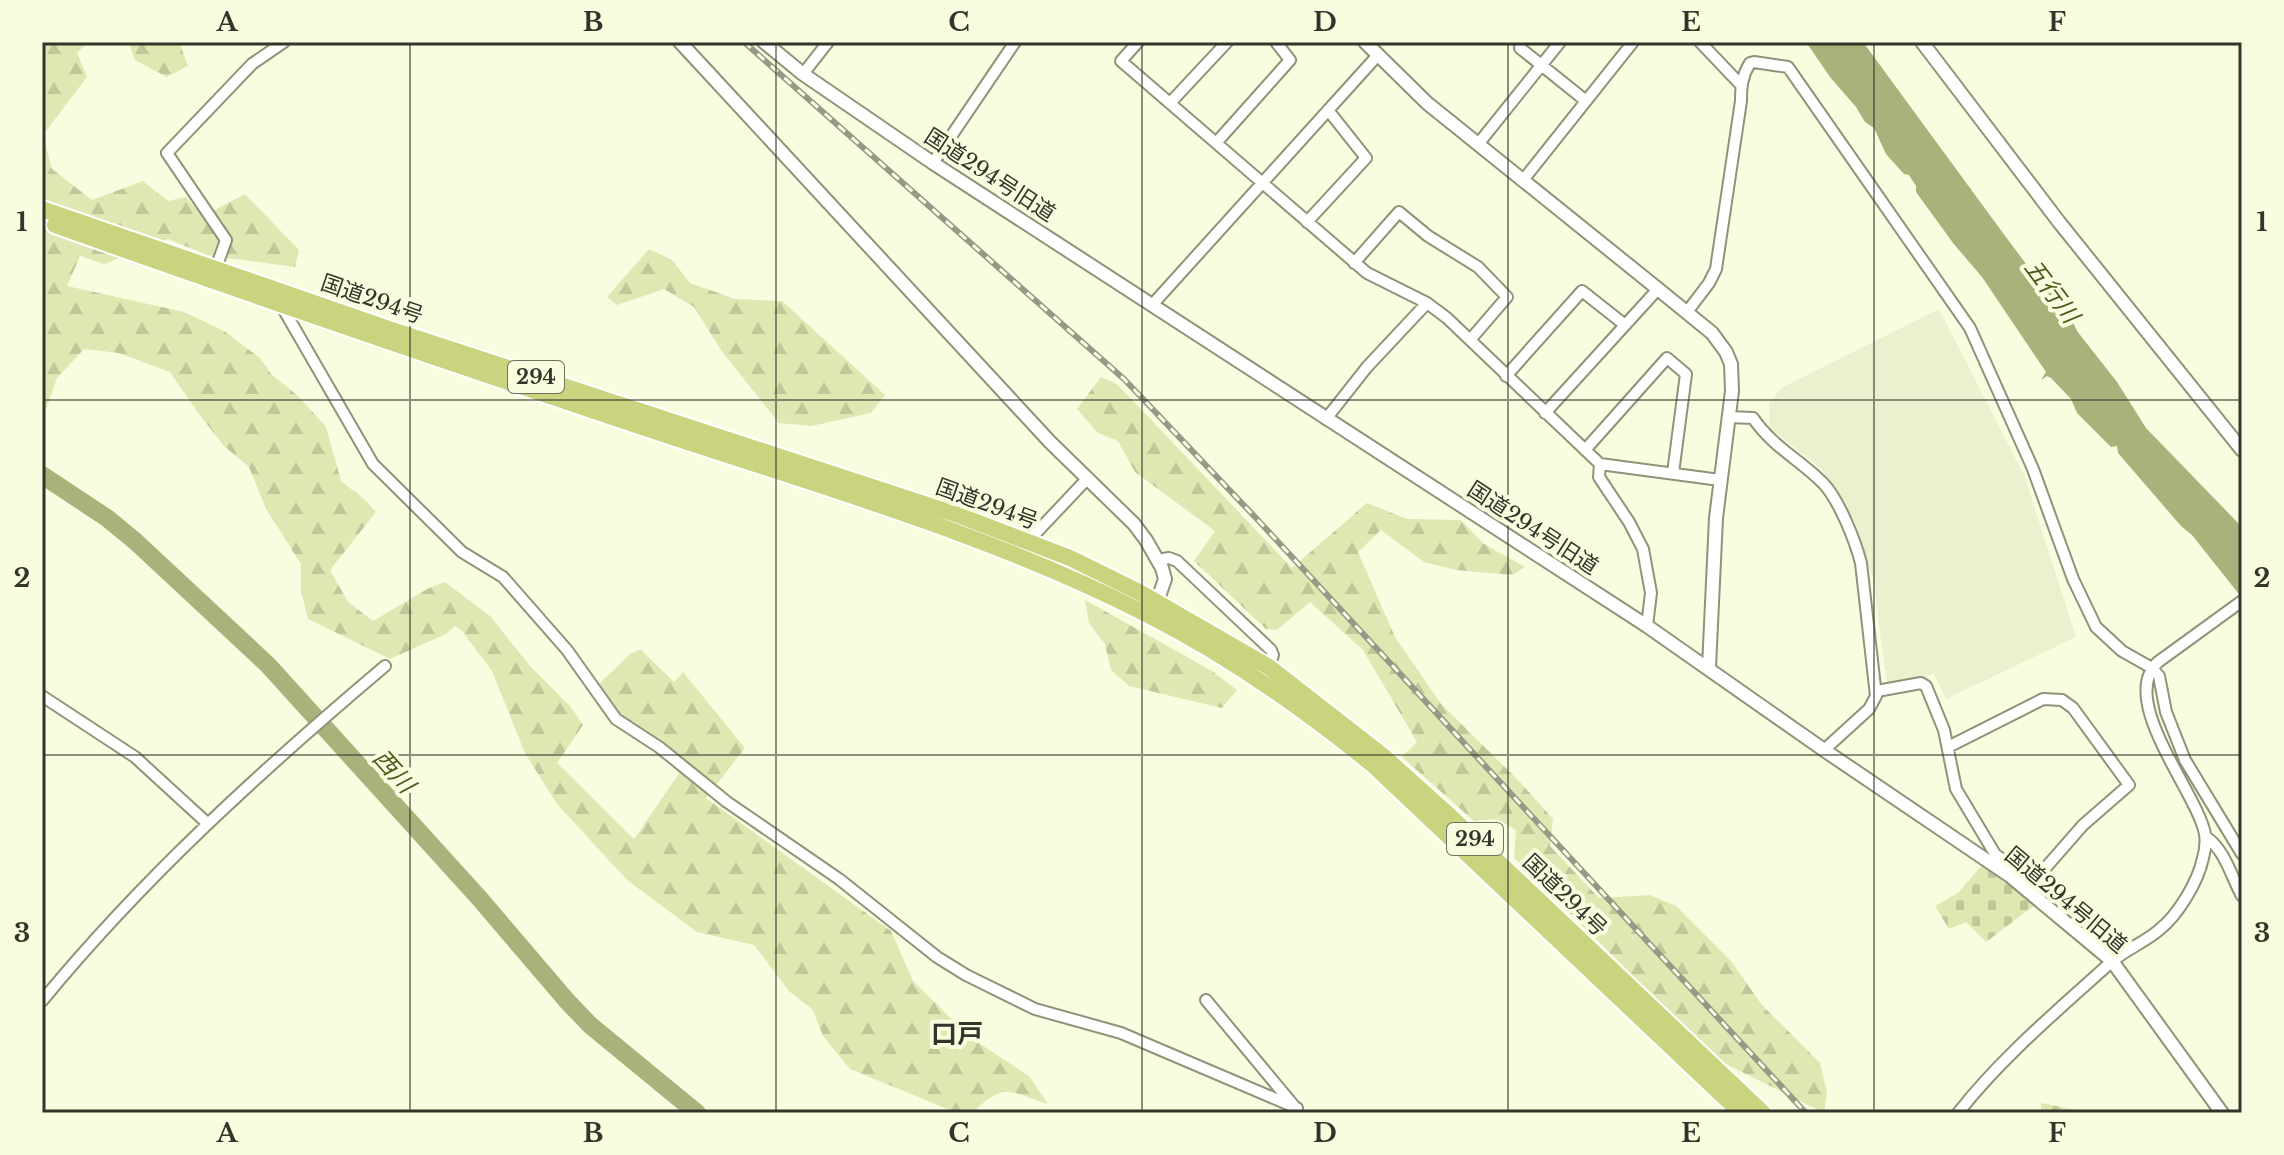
<svg xmlns="http://www.w3.org/2000/svg" width="2284" height="1155" font-family="'Libre Baskerville','Noto Sans JP',serif">
	<style>
		.built { fill: #ebf0ce }
		.forest { fill: url(#forest-firs) }
		.cemetery { fill: url(#cemetery-stones) }
		.water { fill: #aab17b }
		.lines { fill: none; stroke-linecap: round; stroke-linejoin: round }
		.river { stroke: #aab17b; stroke-width: 18 }
		.minor-casing { stroke: #8f9379; stroke-width: 14 }
		.tertiary-casing { stroke: #8f9379; stroke-width: 16 }
		.trunk-casing { stroke: #fff; stroke-width: 20 }
		.minor { stroke: #fff; stroke-width: 10 }
		.tertiary { stroke: #fff; stroke-width: 12 }
		.trunk { stroke: #cad37e; stroke-width: 16 }
		.rail-casing { stroke: #959985; stroke-width: 6 }
		.rail { stroke: #f8fde0; stroke-width: 3; stroke-dasharray: 9; stroke-linecap: butt }
		.grid { fill: none; stroke: #33352a; stroke-width: 2; stroke-opacity: 0.55 }
		.labels { text-anchor: middle; dominant-baseline: central; stroke-width: 8; stroke-linejoin: round; paint-order: stroke }
		.shield { fill: #f8fde0; stroke: #6e7161; stroke-width: 2 }
		.shield-label { font-size: 20px; font-weight: bold; fill: #33352a }
		.street-label { font-size: 22px; fill: #33352a; stroke: #f8fde0 }
		.water-label { font-size: 24px; font-style: italic; fill: #52581b; stroke: #f8fde0 }
		.quarter-label { font-size: 26px; font-weight: bold; fill: #33352a; stroke: #f8fde0 }
		.neatline { fill: none; stroke: #33352a; stroke-width: 3 }
		.grid-label { font-size: 26px; text-anchor: middle; font-weight: bold; fill: #33352a }
	</style>
	<defs>
		<pattern id="forest-firs" width="22" height="20" patternUnits="userSpaceOnUse" patternTransform="scale(2)"><rect width="22" height="20" fill="#dfe7b2"/><path d="M5 1l3.5 6h-7zM16 11l3.5 6h-7z" fill="#c0c799"/></pattern>
		<pattern id="cemetery-stones" width="16" height="16" patternUnits="userSpaceOnUse" patternTransform="scale(2)"><rect width="16" height="16" fill="#dfe7b2"/><path d="M2 7V4a2 2 0 0 1 4 0v3zM10 15v-3a2 2 0 0 1 4 0v3z" fill="#c0c799"/></pattern>
	</defs>
	<rect width="100%" height="100%" fill="#f8fde0"/>
	<path class="built" d="M1939 309 2024 475 2076 637 1946 699 1934 674 1887 684 1873 579 1854 520 1823 470 1770 428 1769 419V404L1781 388Z"/>
	<path class="forest" d="M42 42H88L77 53 87 77 43 135 52 169 92 200 143 181 168 201 186 197 203 216 245 194 299 250 295 267 207 255 168 239 104 264 80 256 67 286 184 312 224 331 260 358 271 374 298 396 326 427 341 481 364 499 376 512 330 570 348 602 373 621 429 588 445 582 490 616 530 666 570 706 583 725 557 763 634 839 687 762 619 715 599 684 629 655 640 649 674 682 683 672 745 748 706 798 891 931 913 981 971 1038 1029 1076 1048 1104C1011 1092 1003 1081 973 1113H957L850 1069 823 1036 813 1010 790 992 754 945 697 932 627 880 557 804 525 753 492 671 462 631 455 626 446 634 390 659 308 619 301 591V564L266 509 249 467 224 446 196 410 170 372 119 353 84 349 57 378 42 421Z
		M128 42H179L188 66 167 77 135 60Z
		M649 249 672 260 690 283 735 299 782 301 885 395 871 413 811 426 779 423 723 353 694 307 664 289 617 305 607 297Z
		M1101 377 1117 384 1292 568 1367 503 1407 519 1461 520 1484 544 1525 567 1513 575 1456 570 1424 562 1381 530 1358 552 1395 637 1441 704 1521 783 1553 819 1550 846 1599 898 1650 895 1676 906 1731 961 1762 1005 1820 1063 1827 1093 1824 1113 1718 1060 1514 858 1516 830 1497 819 1474 821 1402 757 1417 742 1363 650 1310 602 1277 630 1266 629 1194 561 1215 531 1135 472 1118 441 1098 433 1077 409Z
		M1085 600 1212 671 1237 690 1222 708 1129 686 1111 670 1105 644 1089 623Z
		M2041 1103 2092 1113H2041Z"/>
	<path class="cemetery" d="M1982 865 2035 905 1986 942 1966 922 1949 929 1935 906 1958 893Z"/>
	<path class="water" d="M1806 42H1863L2000 229 2035 276 2047 285 2059 305 2069 313 2077 331 2117 382 2146 428 2239 524 2242 528V598L2192 535 2181 526 2118 453 2117 446 2111 447 2077 413 2071 399 2051 378 2047 376 2041 380 2046 372 1982 277 1953 243 1916 192V186L1909 175 1904 174 1886 154 1874 128 1865 122 1856 107 1830 77Z"/>
	<g class="lines">
		<path class="river" d="M42 475 107 518 135 541 268 665 480 899 567 1001 590 1025 697 1113"/>
		<g class="minor-casing">
			<path id="minor" d="M1138 42 1121 61 1367 273 1427 303 1447 318 1600 464 1720 480
				M1700 42 1740 84
				M1520 48 1586 101
				M803 74 828 42
				M1170 103 1227 42
				M1216 143 1290 60 1276 42
				M1479 143 1560 42
				M933 163 1015 42
				M1524 179 1633 42
				M1307 222 1366 158 1328 110
				M1354 263 1399 212 1428 236 1478 267 1507 297 1470 340
				M216 268 226 240 167 153 252 64 284 42
				M281 305 373 464 462 552 503 577 567 650 616 719 659 747 727 802 839 879 937 957 966 975 1035 1009 1121 1033 1297 1108
				M1152 305 1378 55
				M1687 312 1709 283 1716 269 1741 101C1741 86 1742 76 1750 63L1754 62 1788 67 1970 328 2033 469 2073 579 2096 627 2122 651 2152 668 2159 676 2166 712 2185 760 2242 854
				M1506 376 1582 291 1625 325
				M1545 413 1658 289
				M1728 417 1753 418C1773 447 1799 459 1823 483 1839 500 1855 540 1861 563L1876 696 1869 709 1824 750
				M1326 419 1367 367 1427 303
				M1585 450 1667 358 1686 374 1673 473
				M1600 464 1599 477 1629 522 1643 549 1651 593 1647 626
				M1031 542 1035 534 1087 479
				M1158 560 1169 558 1177 561 1271 650 1273 655 1269 667
				M1877 691 1921 683 1926 686 1944 730 1956 789 1995 854 2012 867 2010 876
				M42 696 135 757 207 823
				M1948 747 2043 699 2062 700 2073 708 2129 785 2083 825 2027 889
				M2206 837C2225 850 2231 876 2242 896
				M1206 1000 1294 1106
				M42 1001C144 877 262 770 385 666
				M1958 1113C2001 1058 2057 1011 2109 964 2124 950 2144 943 2159 930 2178 915 2198 882 2203 858 2205 851 2206 841 2205 834 2197 792 2117 700 2158 662L2242 601"/>
		</g>
		<g class="tertiary-casing">
			<path id="tertiary" d="M680 42 1050 442 1134 524 1146 540 1162 568 1165 579 1155 608
				M764 42 803 74 933 163 1647 626 1824 750 2010 876 2112 961 2222 1113
				M1365 42 1427 103 1658 289 1712 333 1726 352 1731 364 1732 391 1716 518 1709 667
				M1922 42 2059 222 2242 450"/>
		</g>
		<g class="trunk-casing">
			<path id="trunk" d="M42 209 389 329 958 515 1070 558 1139 592 1269 667 1382 755 1451 817 1763 1113
				M55 225C254 296 454 364 654 431 819 486 990 534 1146 614 1227 655 1303 708 1373 765L1741 1113"/>
		</g>
		<use href="#minor" class="minor"/>
		<use href="#tertiary" class="tertiary"/>
		<use href="#trunk" class="trunk"/>
		<g class="rail-casing">
			<path id="rail" d="M744 42 1124 379 1256 518 1806 1113"/>
		</g>
		<use href="#rail" class="rail"/>
	</g>
	<path class="grid" d="M410 42V1113M776 42V1113M1142 42V1113M1508 42V1113M1874 42V1113M42 400H2242M42 755H2242"/>
	<g class="labels">
		<g class="shield">
			<rect x="508" y="361" width="56" height="32" rx="6"/>
			<rect x="1447" y="823" width="56" height="32" rx="6"/>
		</g>
		<g class="shield-label">
			<text x="536" y="377">294</text>
			<text x="1475" y="839">294</text>
		</g>
		<g class="street-label">
			<text transform="translate(990 175) rotate(33)">国道294号旧道</text>
			<text transform="translate(372 299) rotate(19)">国道294号</text>
			<text transform="translate(987 504) rotate(20)">国道294号</text>
			<text transform="translate(1533 528) rotate(33)">国道294号旧道</text>
			<text transform="translate(1565 895) rotate(44)">国道294号</text>
			<text transform="translate(2066 900) rotate(40)">国道294号旧道</text>
		</g>
		<g class="water-label">
			<text transform="translate(2052 291) rotate(53)">五行川</text>
			<text transform="translate(394 771) rotate(48)">西川</text>
		</g>
		<g class="quarter-label">
			<text x="957" y="1034">口戸</text>
		</g>
	</g>
	<rect width="2284" height="1155" fill="none" stroke="#f8fde0" stroke-width="88"/>
	<rect x="44" y="44" width="2196" height="1067" class="neatline"/>
	<g class="grid-label">
		<text x="227" y="31">A</text>
		<text x="593" y="31">B</text>
		<text x="959" y="31">C</text>
		<text x="1325" y="31">D</text>
		<text x="1691" y="31">E</text>
		<text x="2057" y="31">F</text>
		<text x="22" y="231">1</text>
		<text x="2262" y="231">1</text>
		<text x="22" y="587">2</text>
		<text x="2262" y="587">2</text>
		<text x="22" y="942">3</text>
		<text x="2262" y="942">3</text>
		<text x="227" y="1142">A</text>
		<text x="593" y="1142">B</text>
		<text x="959" y="1142">C</text>
		<text x="1325" y="1142">D</text>
		<text x="1691" y="1142">E</text>
		<text x="2057" y="1142">F</text>
	</g>
</svg>
